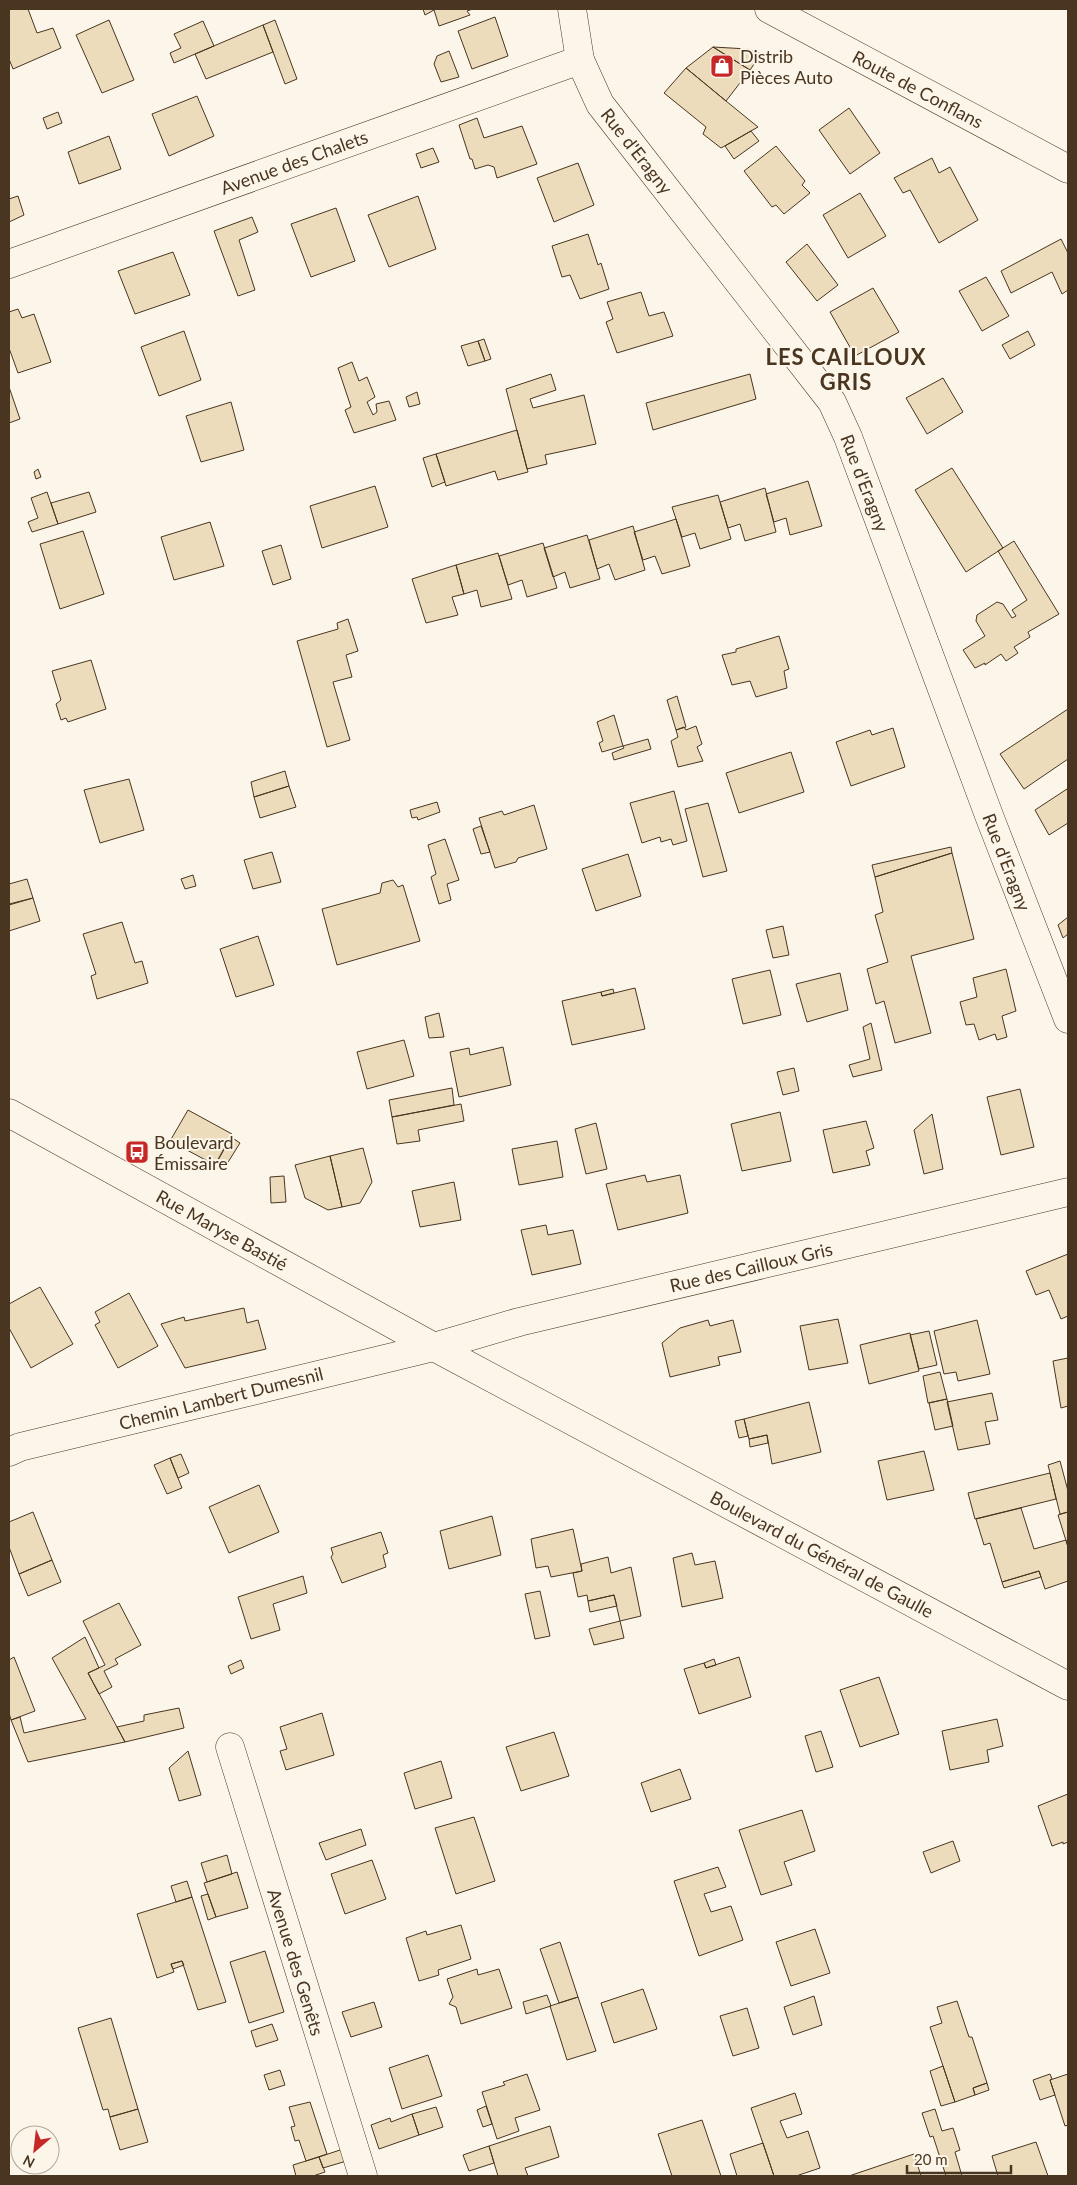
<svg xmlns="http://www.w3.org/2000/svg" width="1077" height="2185" font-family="Lato,sans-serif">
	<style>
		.building { fill: #ecdcbc; stroke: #4a3520 }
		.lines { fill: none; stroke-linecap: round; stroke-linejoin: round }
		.street-casing { stroke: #4a3520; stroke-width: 29 }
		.secondary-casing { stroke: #4a3520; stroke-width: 29 }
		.street { stroke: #fbf6e9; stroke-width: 28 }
		.secondary { stroke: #fbf6e9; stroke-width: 28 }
		.labels { text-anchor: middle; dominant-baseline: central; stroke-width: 4; stroke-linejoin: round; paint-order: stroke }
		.poi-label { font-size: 18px; fill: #4a3520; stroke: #fbf6e9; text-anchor: start }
		.street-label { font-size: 18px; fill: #4a3520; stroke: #fbf6e9 }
		.district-label { font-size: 22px; font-weight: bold; letter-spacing: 1px; fill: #4a3520; stroke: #fbf6e9 }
	</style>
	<rect width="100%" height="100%" fill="#fbf6e9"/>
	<path class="building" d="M9 9H28L37 33 53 28 61 48 13 69 9 59Z
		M423 9H473L467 11 470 15 439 26 434 10 425 15Z
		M495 17 508 56 472 69 458 31Z
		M109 20 134 80 102 93 76 35Z
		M275 20 297 79 285 84 263 25Z
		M203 21 214 46 174 63 170 53 181 48 174 34Z
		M263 25 273 52 206 79 195 54Z
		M713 47 748 49 761 54 750 70Z
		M713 47 750 70 726 101 686 68Z
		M449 51 459 77 441 82 434 64 437 56Z
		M686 68 726 101 758 127 721 148 703 134 706 127 664 93Z
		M197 96 214 136 169 156 152 114Z
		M849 108 880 153 850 174 819 130Z
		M58 112 62 123 47 129 43 118Z
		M477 118 484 138 522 126 537 164 497 178 494 167 488 165 475 169 472 159H470L459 125Z
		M751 131 759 141 734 159 725 146Z
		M109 136 121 169 79 184 68 152Z
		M776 146 805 181 802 185 810 193 784 214 776 205 772 207 744 171Z
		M433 148 439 162 421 168 416 154Z
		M932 158 939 173 950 167 978 220 939 243 910 190 903 193 894 178Z
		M578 163 594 205 554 222 537 178Z
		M860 193 886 236 848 258 823 215Z
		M18 196 24 215 9 222V199Z
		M418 196 436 249 389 267 368 215Z
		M336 208 355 261 311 277 291 224Z
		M252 217 258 232 239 240 255 290 238 296 214 231Z
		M588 234 598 265 601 263 609 289 580 299 570 275 562 277 552 246Z
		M1061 239 1068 253V290L1062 294 1052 272 1011 293 1001 271Z
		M807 244 838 285 817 301 786 262Z
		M173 252 190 295 135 314 118 271Z
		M986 277 1009 316 982 331 959 291Z
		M873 288 899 332 855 356 830 312Z
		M641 292 649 316 664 312 673 336 617 353 606 322 613 319 607 302Z
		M18 309 22 318 34 314 51 362 18 373 9 348V312Z
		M184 331 201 380 159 396 141 347Z
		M1028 331 1035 345 1010 359 1002 345Z
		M484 339 491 359 485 361 478 341Z
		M478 341 485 361 468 366 461 346Z
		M352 362 359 381 367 377 375 397 367 402 373 415 377 412 376 404 389 401 396 420 354 433 345 410 351 407 338 368Z
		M551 374 556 390 530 399 533 408 584 395 596 444 545 455 547 464 527 469 506 389Z
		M750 374 756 399 653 430 646 403Z
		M943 378 963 412 927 434 906 398Z
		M9 387 20 419 9 423Z
		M417 392 420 404 409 407 406 397Z
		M231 402 244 450 201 462 186 416Z
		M517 430 528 472 498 480 495 471 446 486 436 454Z
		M436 454 445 482 432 487 423 458Z
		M952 468 1003 548 966 572 915 490Z
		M38 469 41 477 36 479 34 472Z
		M808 481 822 526 790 535 786 518 774 522 766 494Z
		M375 486 388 527 322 548 310 506Z
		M765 488 776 532 745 541 740 524 728 528 720 502Z
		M47 492 58 524 32 532 28 522 38 518 31 498Z
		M89 492 96 512 58 524 51 503Z
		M718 495 731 539 700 549 695 533 682 537 672 507Z
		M676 519 690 566 662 574 655 556 643 560 634 532Z
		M210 522 224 566 174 580 161 537Z
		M633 526 645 570 615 580 609 564 597 569 589 540Z
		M83 531 104 594 60 609 40 544Z
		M587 535 600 579 570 588 565 572 553 577 544 548Z
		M1014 541 1059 614 1028 632 1030 637 1014 647 1018 653 1006 661 1001 654 985 665V663L975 668 963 650 985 636 976 621 977 615 997 602 1003 604 1012 618 1016 616 1012 610 1027 600 998 551Z
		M543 543 557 588 527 597 522 580 508 585 499 556Z
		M281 545 291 579 273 585 262 551Z
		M498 553 512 599 481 607 477 590 464 594 456 565Z
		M456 565 464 594 452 597 458 615 426 623 412 579Z
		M348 619 358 651 346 655 352 677 333 682 350 740 327 747 297 641 338 629 337 623Z
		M779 636 789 669 784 671 787 688 756 697 750 681 732 685 722 655 736 652V649Z
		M91 660 106 709 68 722 66 718 61 720 56 704 61 700 52 671Z
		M677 696 686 727 676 730 667 700Z
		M1068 709V759L1024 789 1000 754Z
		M614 715 623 746 602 752 599 743 603 741 597 722Z
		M696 726 702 744 697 747 703 761 678 767 671 741 678 737 676 730 684 727 686 730Z
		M893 728 905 767 851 786 836 742 870 730 872 735Z
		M648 739 651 749 614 760 612 753 624 748 623 746Z
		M791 752 804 792 739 813 726 773Z
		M285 771 289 786 254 797 251 782Z
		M129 779 144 830 100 843 84 790Z
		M289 786 296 807 260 818 254 797Z
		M1067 789 1068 792V823L1049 835 1035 810Z
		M674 791 687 841 673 845 671 839 661 842 660 837 642 843 630 803Z
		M437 802 440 812 418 820 417 817 412 818 410 810Z
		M708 803 727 871 703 877 685 809Z
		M534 805 547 849 518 858 516 862 495 868 479 818 502 811 504 815Z
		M481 826 490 852 481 854 473 829Z
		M445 839 459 880 447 884 451 900 439 904 431 877 436 874 428 845Z
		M951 847 952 853 875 877 872 865Z
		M272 852 281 882 253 889 244 860Z
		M952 853 974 939 911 956 931 1033 895 1043 884 1001 876 1004 867 969 888 962 875 915 883 912 875 877Z
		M628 854 641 896 596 911 582 869Z
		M193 875 196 886 185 889 181 879Z
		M27 879 33 898 9 905V884Z
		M393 880 398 887 403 885 420 941 337 965 322 909 380 893 382 883Z
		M33 898 40 921 9 931V904Z
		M1068 917V934L1063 938 1058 925Z
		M122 922 135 963 142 961 148 983 97 999 91 976 96 974 83 934Z
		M783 926 789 955 773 958 766 930Z
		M258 936 274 985 236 997 220 949Z
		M1006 969 1016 1011 1002 1016 1007 1037 997 1040 995 1034 979 1040 974 1024 966 1025 960 1002 977 997 973 978Z
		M770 970 781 1015 743 1024 732 979Z
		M840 973 848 1010 807 1022 796 984Z
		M635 988 645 1029 572 1045 562 1001 601 992 602 996Z
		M613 989 614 993 602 996 601 992Z
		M439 1013 444 1037 429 1038 425 1017Z
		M871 1023 882 1070 853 1077 849 1065 870 1059 863 1027Z
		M404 1040 414 1076 367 1089 357 1052Z
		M503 1047 511 1085 459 1097 450 1052 469 1048 470 1055Z
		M794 1068 799 1091 783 1095 777 1072Z
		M452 1088 454 1105 392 1117 389 1100Z
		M1020 1089 1034 1147 1001 1155 987 1097Z
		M461 1104 464 1121 418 1130 420 1141 397 1144 392 1117Z
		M188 1110 232 1134 215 1165 170 1141Z
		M780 1112 791 1161 742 1171 731 1124Z
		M932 1114 943 1169 924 1174 914 1130Z
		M866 1121 874 1148 866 1151 870 1165 833 1173 823 1130Z
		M596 1123 607 1169 586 1174 575 1129Z
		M231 1137 240 1143 225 1167 217 1162Z
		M557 1141 563 1177 519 1185 512 1149Z
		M363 1148 372 1182 360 1203 342 1207 330 1156Z
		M330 1156 342 1207 328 1210 305 1198 295 1165Z
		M645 1175 647 1182 680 1175 688 1213 618 1230 606 1184Z
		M284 1176 286 1202 271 1203 270 1177Z
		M454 1182 461 1220 420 1227 412 1191Z
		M546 1225 548 1235 573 1230 581 1264 532 1275 521 1230Z
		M1068 1254V1316L1061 1319 1049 1290 1036 1295 1026 1271Z
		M40 1287 73 1344 31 1368 9 1328V1304Z
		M129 1293 158 1346 118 1368 95 1325 100 1322 95 1312Z
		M244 1308 247 1323 258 1320 266 1349 185 1368 161 1324 184 1317 185 1321Z
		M838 1319 848 1363 809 1370 800 1326Z
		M708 1320 710 1326 733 1320 741 1352 718 1357 720 1365 670 1377 662 1343 680 1328Z
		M977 1320 990 1374 958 1381 956 1372 944 1374 934 1331Z
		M929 1331 937 1365 919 1369 910 1335Z
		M910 1333 919 1371 869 1384 860 1345Z
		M1068 1358V1406L1061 1408 1053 1361Z
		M940 1372 947 1399 928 1403 923 1376Z
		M992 1393 998 1420 985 1422 990 1444 958 1450 947 1402Z
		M947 1399 953 1426 935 1430 929 1403Z
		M809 1402 821 1452 772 1464 767 1435 749 1439 744 1419Z
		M744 1419 748 1436 739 1438 735 1421Z
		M767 1435 768 1443 750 1447 749 1439Z
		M924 1451 934 1490 887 1500 878 1461Z
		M181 1454 189 1473 178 1478 170 1458Z
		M170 1458 182 1488 167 1494 154 1465Z
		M1060 1461 1068 1491V1512L1060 1514 1048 1465Z
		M1050 1473 1056 1499 975 1519 968 1493Z
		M259 1485 279 1532 229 1553 209 1507Z
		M1021 1508 1034 1549 1066 1540 1068 1547V1581L1045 1589 1039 1571 1002 1582 990 1543 984 1545 976 1519Z
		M33 1512 52 1560 19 1574 9 1547V1522Z
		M1068 1512V1547L1058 1515Z
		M492 1516 501 1555 449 1569 440 1531Z
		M573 1529 582 1571 551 1577 548 1566 536 1568 531 1539Z
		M381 1532 388 1553 383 1555 386 1567 342 1583 331 1557 333 1554 331 1548Z
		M692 1553 695 1565 715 1561 723 1598 682 1607 673 1558Z
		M608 1557 611 1573 631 1567 641 1616 620 1621 614 1595 588 1601 587 1595 578 1597 573 1573 582 1571 581 1564Z
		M52 1560 61 1582 28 1596 19 1574Z
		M1039 1571 1041 1577 1004 1588 1002 1582Z
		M303 1576 307 1593 273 1604 280 1630 251 1639 238 1597Z
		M540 1591 550 1636 535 1639 525 1594Z
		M614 1595 617 1606 590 1612 588 1601Z
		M119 1603 141 1645 115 1659 118 1664 104 1671 112 1687 99 1694 88 1673 105 1665 83 1621Z
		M620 1621 624 1638 594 1645 589 1629Z
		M85 1637 99 1668 88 1673 125 1742 28 1762 11 1720 20 1717 24 1733 86 1719 52 1658Z
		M14 1657 35 1711 11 1720 9 1713V1660Z
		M739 1657 751 1697 699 1714 684 1669 704 1663 706 1668Z
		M714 1659 716 1665 706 1668 704 1663Z
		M241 1660 244 1668 231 1674 228 1666Z
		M879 1677 899 1734 860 1747 840 1690Z
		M179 1708 184 1728 125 1742 117 1727 144 1721V1715Z
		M322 1713 334 1755 286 1770 280 1751 287 1749 280 1727Z
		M997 1719 1003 1746 987 1750 989 1762 950 1770 942 1731Z
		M821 1731 833 1767 816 1772 805 1736Z
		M554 1732 569 1776 521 1791 506 1747Z
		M188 1751 201 1795 179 1801 169 1768Z
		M441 1761 452 1798 415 1809 404 1773Z
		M680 1769 691 1799 651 1812 641 1783Z
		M1068 1794V1842L1063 1844V1842L1052 1846 1038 1806Z
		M802 1810 815 1851 784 1862 792 1885 761 1895 739 1830Z
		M474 1817 495 1881 456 1894 435 1828Z
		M361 1829 366 1845 326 1860 319 1843Z
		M953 1841 960 1861 931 1873 923 1852Z
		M227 1855 232 1874 207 1882 201 1863Z
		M372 1860 386 1899 345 1914 331 1874Z
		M718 1867 726 1887 704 1894 711 1912 731 1906 743 1940 699 1956 674 1881Z
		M237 1872 248 1908 216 1917 204 1883Z
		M187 1881 192 1897 176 1902 171 1886Z
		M208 1894 216 1917 208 1920 201 1896Z
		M192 1897 226 2002 198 2010 182 1961 171 1964 174 1972 157 1978 137 1914Z
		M461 1925 471 1959 438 1970 439 1975 419 1981 406 1938 426 1931 427 1935Z
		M815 1929 830 1973 791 1986 776 1942Z
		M560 1942 578 1997 559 2003 540 1949Z
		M265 1951 284 2012 249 2023 230 1962Z
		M182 1961 184 1965 173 1969 171 1964Z
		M477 1969 478 1975 499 1969 512 2008 461 2024 456 2007 449 2004 453 1997 447 1979Z
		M643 1989 657 2029 614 2043 601 2003Z
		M547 1995 551 2006 526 2014 523 2002Z
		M814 1996 822 2025 793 2035 784 2007Z
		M578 1997 596 2051 567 2060 550 2006Z
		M957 2001 969 2037H972L987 2083 973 2088 975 2095 955 2102 930 2027 942 2023 937 2007Z
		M374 2002 382 2027 351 2037 342 2012Z
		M747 2008 759 2048 733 2056 720 2016Z
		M111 2018 138 2109 110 2117 108 2109 103 2110 78 2028Z
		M272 2024 278 2040 256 2047 251 2031Z
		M428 2055 442 2096 402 2109 389 2068Z
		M943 2066 955 2102 941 2106 930 2071Z
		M280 2070 285 2085 269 2090 264 2075Z
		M527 2074 540 2110 515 2118 519 2131 497 2139 482 2092 505 2085 503 2082Z
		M1050 2074 1052 2079 1050 2080 1055 2095 1040 2100 1033 2080Z
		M1068 2074V2125L1065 2126 1050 2080Z
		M987 2083 989 2090 975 2095 973 2088Z
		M795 2093 802 2114 780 2121 787 2138 808 2131 820 2168 796 2176H774L751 2108Z
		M310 2102 327 2154 306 2161 299 2140 295 2141 291 2127 295 2126 289 2107Z
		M486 2106 492 2124 483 2127 477 2110Z
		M436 2107 443 2127 419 2135 412 2114Z
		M138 2109 148 2142 120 2150 110 2117Z
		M935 2109 942 2131 953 2128 960 2150 955 2152 962 2176H946L933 2136 930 2137 922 2113Z
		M412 2114 419 2135 379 2149 371 2125 390 2118 391 2122Z
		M702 2120 721 2176H672L658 2134Z
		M550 2126 559 2157 525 2168 528 2176H498L489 2146Z
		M1036 2142 1048 2176H998L992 2156Z
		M763 2143 774 2176H737L730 2154Z
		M489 2146 494 2163 469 2171 463 2155Z
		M346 2148 350 2160 323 2168 319 2157Z
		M914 2154 921 2176H849Z
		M319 2157 325 2172 313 2176H296L293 2165Z"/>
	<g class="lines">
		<g class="street-casing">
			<path id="street" d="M9 264 580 60
				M9 1113 434 1347 1068 1686
				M9 1452 20 1447 434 1347 519 1322 1068 1192
				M230 1747 363 2176"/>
		</g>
		<g class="secondary-casing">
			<path id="secondary" d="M572 9 580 60 600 104 832 402 848 437 990 818 1068 1019
				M769 9 1068 169"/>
		</g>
		<use href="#street" class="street"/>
		<use href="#secondary" class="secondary"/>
	</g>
	<defs>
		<g id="shop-square" transform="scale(1.25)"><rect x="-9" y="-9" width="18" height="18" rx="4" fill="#c62828" stroke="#fbf6e9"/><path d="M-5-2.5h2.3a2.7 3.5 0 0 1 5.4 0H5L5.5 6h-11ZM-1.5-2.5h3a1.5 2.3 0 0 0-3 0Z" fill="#fff"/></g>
		<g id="bus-square" transform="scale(1.25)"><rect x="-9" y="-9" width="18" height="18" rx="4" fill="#c62828" stroke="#fbf6e9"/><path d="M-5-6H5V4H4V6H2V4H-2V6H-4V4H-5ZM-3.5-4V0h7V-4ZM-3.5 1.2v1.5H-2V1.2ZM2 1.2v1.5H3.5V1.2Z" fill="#fff"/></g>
	</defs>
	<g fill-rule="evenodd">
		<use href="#shop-square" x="722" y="66"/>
		<use href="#bus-square" x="137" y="1152"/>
	</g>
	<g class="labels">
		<g class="poi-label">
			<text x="740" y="56">Distrib<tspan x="740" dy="21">Pièces Auto</tspan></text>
			<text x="154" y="1142">Boulevard<tspan x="154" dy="21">Émissaire</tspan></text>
		</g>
		<g class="street-label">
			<text transform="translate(918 89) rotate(28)">Route de Conflans</text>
			<text transform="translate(637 151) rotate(52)">Rue d'Eragny</text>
			<text transform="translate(294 162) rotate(-20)">Avenue des Chalets</text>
			<text transform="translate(865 483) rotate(69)">Rue d'Eragny</text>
			<text transform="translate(1007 862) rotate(69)">Rue d'Eragny</text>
			<text transform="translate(222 1230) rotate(29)">Rue Maryse Bastié</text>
			<text transform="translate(751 1267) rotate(-13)">Rue des Cailloux Gris</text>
			<text transform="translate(221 1398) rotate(-14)">Chemin Lambert Dumesnil</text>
			<text transform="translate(822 1554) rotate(28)">Boulevard du Général de Gaulle</text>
			<text transform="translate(296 1962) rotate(73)">Avenue des Genêts</text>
		</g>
		<g class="district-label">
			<text x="846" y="356">LES CAILLOUX<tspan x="846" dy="25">GRIS</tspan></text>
		</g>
	</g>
	<rect width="1077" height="2185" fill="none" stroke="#4a3520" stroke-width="20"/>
	<g transform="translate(35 2150) rotate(208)"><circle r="24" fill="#fbf6e9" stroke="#b4a999"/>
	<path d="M0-4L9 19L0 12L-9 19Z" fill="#c62828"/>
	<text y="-8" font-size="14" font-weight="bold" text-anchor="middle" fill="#4a3520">N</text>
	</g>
	<path d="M907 2165v8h104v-8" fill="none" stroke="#4a3520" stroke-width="2.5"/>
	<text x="914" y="2165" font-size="15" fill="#4a3520" stroke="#fbf6e9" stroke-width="4" paint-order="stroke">20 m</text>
</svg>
